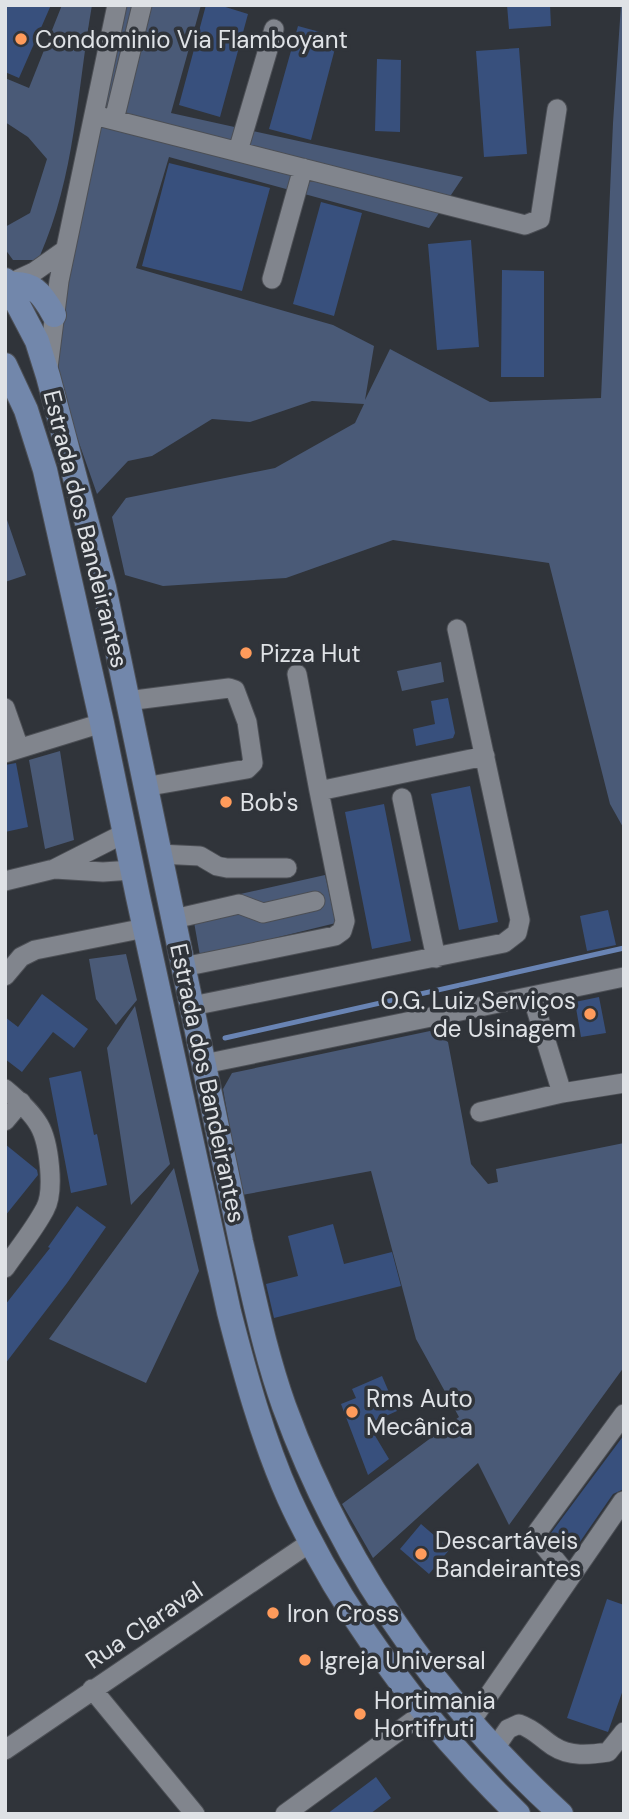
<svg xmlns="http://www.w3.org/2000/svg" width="629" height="1819" font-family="'DM Sans',sans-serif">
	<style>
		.green { fill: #4a5a77 }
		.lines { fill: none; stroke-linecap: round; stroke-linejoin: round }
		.stream { stroke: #6984b4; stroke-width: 5 }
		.building { fill: #38507d }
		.minor-casing { stroke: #4c4f55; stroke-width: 21 }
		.major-casing { stroke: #4c4f55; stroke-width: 26 }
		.minor { stroke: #81858d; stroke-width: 19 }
		.major { stroke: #7287ab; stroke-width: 24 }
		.poi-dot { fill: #ff9b5b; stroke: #30343a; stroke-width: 2.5 }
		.labels { text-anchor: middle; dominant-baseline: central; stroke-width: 7; stroke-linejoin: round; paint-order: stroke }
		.poi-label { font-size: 24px; fill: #dfe2e6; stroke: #30343a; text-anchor: start }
		.street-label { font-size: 24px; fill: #dfe2e6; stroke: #30343a }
	</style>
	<rect width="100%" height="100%" fill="#30343a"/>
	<path class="green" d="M62 5H92C77 91 75 180 38 260H13L5 249V227L30 213 47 159 28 137 5 122V78L29 88Z
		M125 5H201L171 113 463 177 429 228 169 157 136 268 333 325 374 346 365 400 390 349 490 402 601 398 613 123 621 5H624V829L610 804 549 563 393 540 286 578 163 586 125 575 112 517 126 498 275 468 355 423 364 404 312 401 250 422 212 419 152 456 128 461 97 494 64 400 58 364 74 236Z
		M5 514 26 575 5 582Z
		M441 662 444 682 402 691 397 671Z
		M60 751 74 840 45 849 29 760Z
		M325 875 336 923 200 956 191 905Z
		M126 954 137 1000 116 1025 96 999 89 959Z
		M135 1006 170 1164 131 1205 107 1048Z
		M430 1031 448 1042 471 1164 488 1184 498 1182 496 1169 624 1143V1367L509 1525 478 1463 373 1558 342 1504 459 1417 416 1339 371 1171 242 1195 223 1089 232 1073Z
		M174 1168 199 1271 146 1383 49 1339Z"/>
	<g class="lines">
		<path class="stream" d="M225 1038 624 948"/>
	</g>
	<path class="building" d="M5 5H51L19 78 5 72Z
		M206 5H219L248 14 220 117 179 105Z
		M507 5H550L551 26 509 29Z
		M298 26 338 37 311 140 269 129Z
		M519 48 527 154 484 157 476 51Z
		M377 59 401 60 400 132 375 131Z
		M169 163 270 188 242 291 142 266Z
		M321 202 362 213 334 316 293 304Z
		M471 240 479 347 437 350 428 244Z
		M502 270 544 271V377H501Z
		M448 698 455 733 453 738 416 746 413 729 435 724 431 701Z
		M16 763 28 827 5 832V765Z
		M470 786 498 922 459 930 431 794Z
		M384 804 411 941 372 949 345 812Z
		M608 910 616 945 587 951 580 916Z
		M42 994 88 1029 74 1048 53 1032 22 1072 5 1059V1017L18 1027Z
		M599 997 606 1033 581 1037 575 1002Z
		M81 1071 94 1135 97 1134 107 1185 71 1193 49 1078Z
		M5 1144 37 1170 38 1175 5 1216Z
		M77 1206 106 1227 67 1283 5 1364V1305L50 1248 48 1247Z
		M333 1224 344 1264 392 1252 401 1286 274 1318 266 1284 298 1276 288 1236Z
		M382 1376 397 1411 368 1424 389 1459 368 1475 341 1404 356 1398 352 1389Z
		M624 1435V1489L613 1494 573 1552 554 1539 551 1533Z
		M421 1524 450 1549 429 1574 400 1549Z
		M607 1599 624 1605V1687L608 1732 567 1718Z
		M376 1777 391 1798 370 1814H327Z"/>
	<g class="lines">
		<g class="minor-casing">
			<path id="minor" d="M94 115 525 225 540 219 557 109
				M114 120 142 5
				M238 151 274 29
				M272 279 303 168
				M8 284 34 272 65 250
				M48 368 59 281 117 5
				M297 674 319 791 485 756
				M127 701 229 688 235 690 247 722 253 763 247 769 144 787
				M5 708 19 748
				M5 753 102 723
				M402 798 436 958
				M159 854 200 856 217 866 227 868H287
				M55 869 103 872 132 870
				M5 881 54 869 125 833
				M174 919 239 904 263 913 315 901
				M183 967 335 936 342 931 345 921 319 791
				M5 976 21 957 35 950 145 928
				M532 996 562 1093
				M192 1006 504 943 517 933 520 920 457 629
				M204 1064 624 977
				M5 1089C17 1099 31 1111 39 1125 49 1142 55 1191 45 1209 34 1230 18 1249 5 1268
				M480 1112 562 1093 624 1083
				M5 1121 21 1102
				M569 1577 541 1542 538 1531 624 1414
				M92 1689 195 1814
				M471 1721 623 1501
				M495 1748 508 1729 519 1724C534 1729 541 1738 553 1746 570 1757 589 1755 608 1752L624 1732
				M5 1750 311 1542
				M285 1814 425 1712"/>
		</g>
		<g class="major-casing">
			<path id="major" d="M5 280 37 341 48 376 104 587 241 1242C254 1297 265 1353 284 1406 342 1565 436 1700 561 1814
				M5 285C32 280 42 293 54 315
				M5 365 26 410 45 470 102 723 138 897 229 1312C245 1374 263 1440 289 1498 343 1616 425 1723 518 1814"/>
		</g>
		<use href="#minor" class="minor"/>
		<use href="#major" class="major"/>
	</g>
	<g class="poi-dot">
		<circle cx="21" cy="39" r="7"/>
		<circle cx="246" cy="653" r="7"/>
		<circle cx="226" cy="802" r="7"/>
		<circle cx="590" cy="1014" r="7"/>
		<circle cx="352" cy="1412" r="7"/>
		<circle cx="421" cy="1554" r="7"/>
		<circle cx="273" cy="1613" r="7"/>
		<circle cx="305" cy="1660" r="7"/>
		<circle cx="360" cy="1714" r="7"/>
	</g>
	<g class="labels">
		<g class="poi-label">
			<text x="35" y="39">Condominio Via Flamboyant</text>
			<text x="260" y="653">Pizza Hut</text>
			<text x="240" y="802">Bob's</text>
			<text x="576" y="1000" text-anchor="end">O.G. Luiz Serviços<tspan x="576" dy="28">de Usinagem</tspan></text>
			<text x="366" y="1398">Rms Auto<tspan x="366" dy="28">Mecânica</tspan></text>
			<text x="435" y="1540">Descartáveis<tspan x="435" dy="28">Bandeirantes</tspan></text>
			<text x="287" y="1613">Iron Cross</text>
			<text x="319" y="1660">Igreja Universal</text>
			<text x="374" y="1700">Hortimania<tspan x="374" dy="28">Hortifruti</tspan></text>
		</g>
		<g class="street-label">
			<text transform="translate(86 529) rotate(76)">Estrada dos Bandeirantes</text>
			<text transform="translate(208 1083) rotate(78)">Estrada dos Bandeirantes</text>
			<text transform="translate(144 1625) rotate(-34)">Rua Claraval</text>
		</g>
	</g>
	<rect width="629" height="1819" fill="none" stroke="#dfe2e6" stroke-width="14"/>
</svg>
